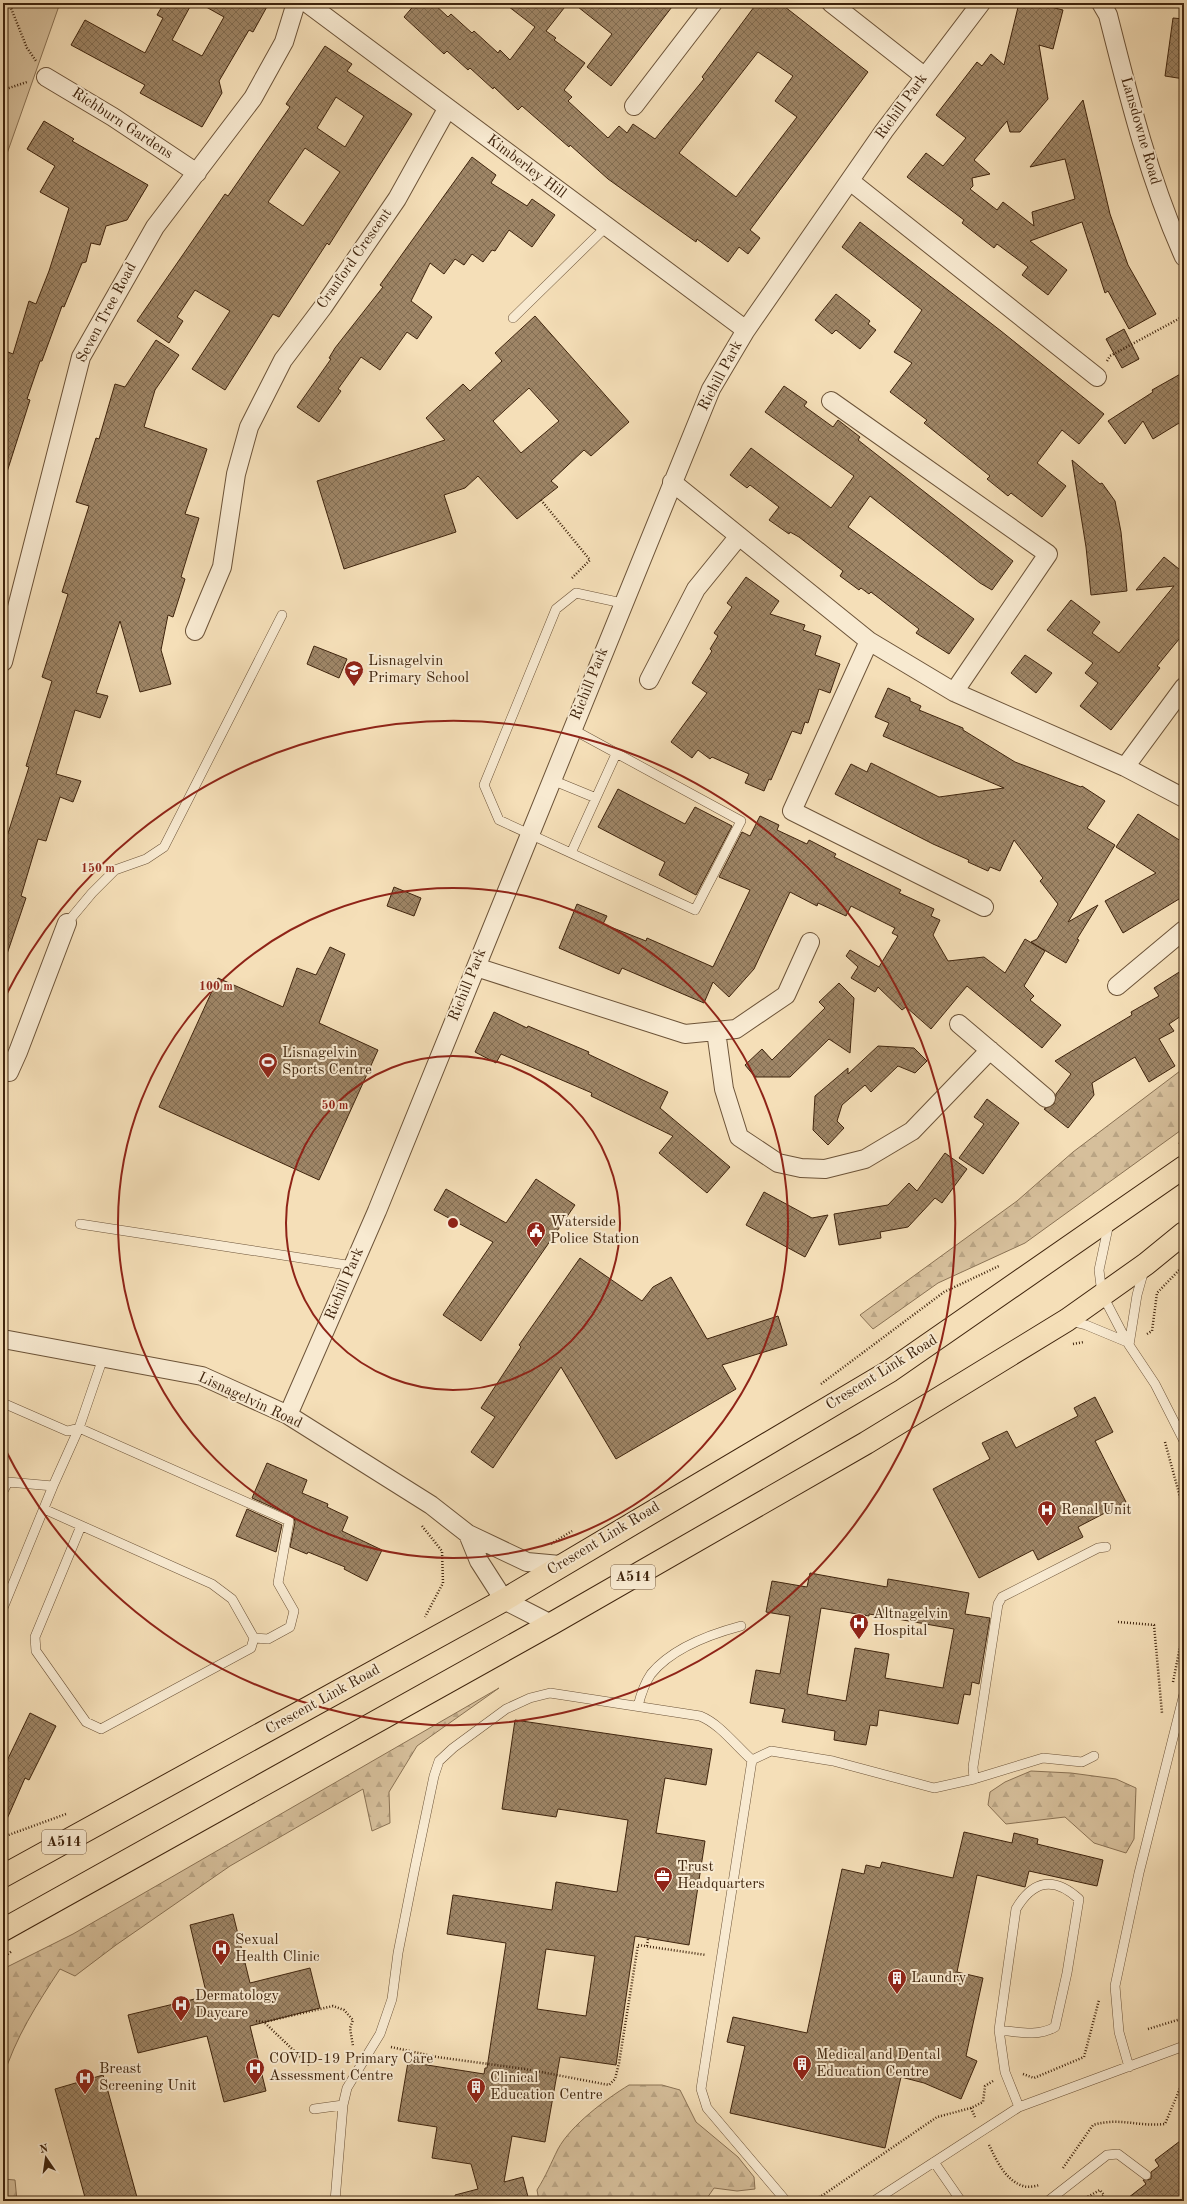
<svg xmlns="http://www.w3.org/2000/svg" width="1187" height="2204" font-family="'Old Standard TT',serif">
	<style>
		.forest { fill: url(#forest-firs); stroke: #8a7254 }
		.park { fill: #d6bf9b; stroke: #8a7254 }
		.building { fill: url(#building-cross-hatch); stroke: #3f240d; fill-rule: evenodd }
		.lines { fill: none; stroke-linecap: round; stroke-linejoin: round }
		.lane-casing { stroke: #6c5338; stroke-width: 10 }
		.street-casing { stroke: #6c5338; stroke-width: 20 }
		.highway-casing { stroke: #3f240d; stroke-width: 24 }
		.path { stroke: #3f240d; stroke-width: 2.5; stroke-dasharray: 1 2; stroke-linecap: butt }
		.lane { stroke: #f8ead1; stroke-width: 9 }
		.street { stroke: #f8ead1; stroke-width: 18 }
		.highway { stroke: #f5dfb8; stroke-width: 22 }
		.ring { fill: none; stroke: #8f2418; stroke-width: 2 }
		.labels { text-anchor: middle; dominant-baseline: central; stroke-width: 4; stroke-linejoin: round; paint-order: stroke }
		.shield { fill: #f8ead1; stroke: #765f48; stroke-width: 1 }
		.shield-label { font-size: 14px; font-weight: bold; fill: #3f240d }
		.street-label { font-size: 15px; fill: #3f240d; stroke: #f8ead1 }
		.poi-label { font-size: 15px; fill: #3f240d; stroke: #f8ead1; text-anchor: start }
		.centre { fill: #8f2418; stroke: #f8ead1; stroke-width: 2 }
		.ring-label { font-size: 12px; text-anchor: middle; font-weight: bold; fill: #8f2418; stroke: #f8ead1; stroke-width: 4; stroke-linejoin: round; paint-order: stroke }
	</style>
	<defs>
		<pattern id="forest-firs" width="22" height="20" patternUnits="userSpaceOnUse"><rect width="22" height="20" fill="#d6bf9b"/><path d="M5 1l3.5 6h-7zM16 11l3.5 6h-7z" fill="#b9a484"/></pattern>
		<pattern id="building-cross-hatch" width="8" height="8" patternUnits="userSpaceOnUse"><rect width="8" height="8" fill="#9e8566"/><path d="M0 0l8 8M0 8l8-8" fill="none" stroke="#826d52"/></pattern>
	</defs>
	<rect width="100%" height="100%" fill="#f5dfb8"/>
	<filter id="stains"><feTurbulence type="fractalNoise" baseFrequency=".005" numOctaves="4"/><feColorMatrix values="0 0 0 0 .2 0 0 0 0 .09 0 0 0 0 .02 0 0 0 .5 -.17"/></filter>
	<radialGradient id="worn" r=".72"><stop offset=".6" stop-color="#630" stop-opacity="0"/><stop offset="1" stop-color="#630" stop-opacity=".3"/></radialGradient>
	<path class="forest" d="M1184 1068V1128L1025 1243 938 1283 873 1329 860 1315 1017 1201 1073 1152Z
		M499 1688 417 1746 389 1792 390 1823 372 1831 363 1789 230 1866 116 1945 75 1976 60 1969C37 2004 15 2038 3 2078V1969L73 1934Z
		M1031 1771 1071 1773 1116 1779 1136 1788 1134 1839 1126 1853 1094 1843 1065 1817 1006 1824 988 1805 990 1792 1005 1782Z
		M629 2085H662L680 2090 696 2122 738 2157 754 2177 755 2189 737 2191 714 2188 705 2201H539L537 2190C546 2176 551 2163 558 2149 571 2125 606 2099 629 2085Z
		M3 2179 15 2180 17 2201H3Z"/>
	<path class="park" d="M3 3H60L3 165Z"/>
	<path class="building" d="M164 3H192L172 40 202 56 224 17 199 3H269L253 32 249 30 219 81 222 93 202 127 140 93 145 85 71 45 85 20 145 53 163 18 157 15Z
		M416 3H433L448 17 451 14 472 33 474 31 498 53 500 50 510 60 535 27 504 3H568L546 31 556 38 554 40 585 63 564 90 572 97 568 101 608 138 619 126 627 133 633 124 655 139 704 79 702 77 757 3H780L868 72 750 230 760 238 748 254 739 247 728 262 697 239 696 242 608 179 570 145 569 147 522 106 518 110 494 87 493 89 470 68 468 70 447 51 444 54 404 17ZM758 52 793 76 775 101 797 117 736 197 679 153Z
		M573 3H675L611 86 587 67 612 34Z
		M1019 3H1035L1063 10 1053 49 1039 45 1048 99 1020 132H1010L1007 121 974 160 990 174 972 178 973 186 970 189 997 210 1003 202 1034 226 1032 212 1075 199 1065 159 1030 167 1083 100 1110 214 1128 265 1156 314 1129 329 1108 291 1105 293 1082 222 1030 241 1067 270 1048 295 1022 275 1028 267 997 244 994 248 962 223 964 220 907 177 926 153 943 166 966 138 936 115 977 62 982 66 991 54 1004 65Z
		M1173 18 1184 19V79L1165 76Z
		M325 46 352 64 347 71 412 114 329 245 327 243 279 317 273 314 225 390 192 369 230 311 195 290 177 317 183 321 169 343 137 321 225 194 228 196 290 107 286 104ZM336 97 364 116 345 147 317 128ZM305 148 340 172 303 226 268 202Z
		M44 121 74 139 72 141 148 185 127 220 106 226 100 245 91 243 86 262 82 263 64 307 62 306 42 361H40L27 399 30 400 7 472H3V350L13 354 29 301 36 304 49 271 69 208 40 192 55 166 27 149Z
		M472 157 496 175 491 183 527 206 532 199 555 215 532 247 509 230 495 251 492 250 483 262 472 254 464 265 455 259 444 274 430 263 411 301 432 317 425 327 417 339 407 332 380 370 361 357 338 389 341 391 319 422 297 407 331 359 329 358 335 348 383 287 380 285Z
		M860 222 1001 331 1104 414 1079 444 1062 430 1037 463 1066 486 1042 517 1011 493 1008 496 987 479 990 476 924 423 927 420 890 392 912 363 894 352 922 310 842 247Z
		M836 294 870 321 868 324 876 330 860 349 836 330 832 334 815 320Z
		M535 316 629 422 591 456 584 450 551 481 558 487 517 519 478 476 465 488 444 495 456 532 344 569 317 481 445 440 426 418 463 384 470 391 502 361 495 353ZM529 388 559 421 521 453 493 421Z
		M1124 329 1139 359 1122 368 1106 339Z
		M156 340 179 355 155 390 144 427 207 449 185 514 199 518 181 577 185 579 173 617 168 615 161 650 171 684 140 692 120 621 96 693 108 696 100 718 75 710 56 774 81 781 73 802 60 797 46 841 38 839 21 896 26 898 6 957 3 956V849L29 767 26 766 52 681 42 677 68 594 62 592 89 506 76 502 96 438 99 439 115 384 125 387Z
		M1184 372V420L1153 439 1143 421 1125 444 1108 421 1153 392 1152 390Z
		M784 386 807 402 804 406 833 427 838 420 860 437 858 440 1013 561 992 590 980 583 870 496 848 527 974 619 949 654 916 633 919 629 871 592 869 594 861 588 859 590 840 576 843 571 799 537 790 532 789 534 769 520 779 507 750 485 747 488 730 475 751 448 831 508 854 476 765 412Z
		M1072 460 1100 484 1102 483 1115 501 1121 532 1127 591 1091 595 1086 547Z
		M1164 557 1184 573V633L1157 666 1160 668 1111 730 1080 706 1098 683 1085 673 1093 663 1047 630 1071 600 1100 622 1092 633 1119 653 1174 586 1136 590Z
		M746 577 779 601 770 614 805 625 803 630 821 636 815 655 840 664 830 693 819 689 808 723 805 722 801 734 792 731 771 780 769 779 764 791 745 783 749 774 712 757 710 759 698 750 692 758 671 742 707 693 692 683 712 651 710 649 718 636 714 633 732 607 727 603Z
		M314 646 347 659 339 678 307 664Z
		M1025 655 1052 673 1036 693 1011 673Z
		M888 688 910 698V701L921 706 919 710 963 728V730L1015 762 1081 787 1082 786 1105 801 1087 828 1115 845 1068 922 1098 905 1077 939 1079 940 1066 963 1031 942 1037 939 1058 904 1040 881 1043 878 1014 840 1000 871 990 867 988 871 968 862 969 860 933 844 835 794 851 764 867 772 871 763 939 797 1004 788 883 736 889 723 875 717Z
		M618 789 685 824 695 807 732 826 696 895 659 875 665 862 598 827Z
		M1138 814 1184 843V896L1123 933 1105 901 1156 873 1116 847Z
		M760 816 779 825 777 830 807 844 809 840 836 854 834 857 901 890 899 893 934 909 931 916 940 920 933 935 948 961 984 957 1005 973 1025 939 1045 951 1024 986 1034 996 1030 1000 1061 1025 1042 1048 967 986 931 1029 906 1007 902 1010 878 987 875 992 851 978 858 967 846 956 850 950 879 967 898 936 892 933 895 928 851 906 846 916 818 903 817 906 790 892 754 969 729 997 713 982 704 1003 622 968 619 974 559 948 577 904 607 916 603 924 646 941 647 938 713 967 750 890 719 877 742 832 750 836Z
		M394 887 421 898 414 916 387 906Z
		M330 947 345 954 319 1023 378 1050 319 1180 159 1107 218 978 283 1007 297 968 316 975Z
		M1184 969V1014L1169 1024 1174 1031 1159 1039 1175 1066 1149 1082 1135 1057 1092 1083 1094 1095 1068 1128 1044 1109 1054 1104 1056 1094 1071 1074 1055 1061 1132 1015 1131 1012 1159 996 1154 988Z
		M839 983 854 998 850 1053 829 1039 790 1077H755L745 1065 762 1049 772 1060 825 1008 819 1002Z
		M494 1012 527 1028 528 1026 589 1052 588 1054 668 1092 660 1108 730 1167 707 1193 659 1153 673 1136 591 1096 592 1093 501 1054 496 1063 475 1052Z
		M878 1046 914 1048 927 1061 915 1073 898 1066 871 1092 865 1085 842 1105 837 1121 844 1128 828 1145 813 1130 815 1096 848 1068V1074Z
		M987 1099 1019 1123 983 1174 959 1158 984 1124 974 1117Z
		M945 1153 967 1169 942 1203 935 1198 908 1227 880 1232 881 1238 839 1245 834 1214 888 1205 909 1183 917 1191Z
		M536 1179 575 1205 481 1341 443 1315 493 1242 434 1210 446 1189 506 1223Z
		M764 1192 812 1218 828 1215 805 1257 746 1225Z
		M580 1258 642 1301 653 1287 671 1277 707 1339 778 1316 787 1345 722 1365 736 1389 616 1459 561 1367 493 1468 471 1452 495 1417 481 1408 521 1347 519 1345Z
		M1095 1397 1113 1432 1095 1441 1126 1502 1078 1527 1083 1537 1038 1560 1033 1550 979 1578 933 1489 990 1459 982 1443 1007 1431 1016 1448 1078 1416 1074 1408Z
		M267 1463 307 1480 302 1493 328 1504 327 1507 348 1517 342 1531 382 1550 367 1581 344 1569 345 1567 308 1552 307 1554 290 1547 295 1522 294 1517 252 1498Z
		M247 1509 282 1525 276 1552 236 1536Z
		M810 1573 887 1587 888 1579 969 1593 965 1614 990 1618 979 1684 972 1682 970 1695 964 1694 958 1724 879 1710 877 1726 870 1725 866 1745 834 1740 835 1731 782 1722 785 1709 750 1703 756 1670 780 1674 790 1616 766 1612 772 1581 807 1587ZM821 1608 869 1616V1614L954 1629 943 1688 885 1678 889 1654 855 1648 846 1701 807 1694Z
		M30 1713 56 1726 29 1780 25 1778 3 1828V1769Z
		M515 1720 712 1749 706 1785 665 1778 656 1833 705 1841 689 1945 635 1936 616 2065 560 2057 545 2142 512 2136 504 2182 523 2177 529 2201H456L455 2195 478 2189 471 2164 432 2158 437 2127 398 2121 408 2062 484 2074 485 2068H487L506 1943 447 1934 453 1895 552 1910 556 1882 617 1892 628 1820 558 1809 556 1817 502 1809ZM546 1949 595 1956 586 2016 537 2009Z
		M964 1832 1012 1843 1014 1833 1038 1839 1037 1844 1103 1860 1097 1886 1029 1871 1025 1887 977 1875 957 1972 983 1978 966 2056 977 2061 961 2099 924 2083 901 2077 885 2148 730 2113 745 2046 727 2042 733 2017 807 2033 842 1869 864 1874 866 1865 880 1868 882 1862 953 1878Z
		M233 1914 250 1983 310 1968 320 2008 250 2026 266 2091 224 2102 207 2036 138 2053 128 2015 207 1996 190 1925Z
		M103 2075 106 2084 138 2201H86L55 2089Z
		M1184 2138V2201H1124L1146 2184 1143 2180 1151 2179V2172L1159 2166 1155 2160Z"/>
	<g class="lines">
		<g class="lane-casing">
			<path id="lane" d="M513 318 606 227
				M572 729 741 821 695 910 499 820 484 785 556 609 576 593 622 603
				M552 780 596 798
				M571 853 616 754
				M67 923 92 893 115 870 146 859 164 847 282 615
				M1109 1223 1099 1270 1102 1294 1127 1342
				M80 1224 353 1266
				M1070 1321 1086 1325 1127 1342 1155 1384 1184 1441
				M1129 1345 1137 1295 1144 1270
				M3 1403 67 1431 79 1428 103 1358
				M3 1491 8 1482 53 1486 79 1428 289 1521 278 1583 294 1611 290 1627 268 1639 254 1638
				M44 1509 212 1584 232 1599 254 1638 251 1648 101 1729 86 1722 36 1651 35 1637 81 1526
				M3 1608 53 1486
				M638 1706C641 1694 644 1684 651 1674 672 1648 711 1634 741 1626
				M752 1760 771 1751 833 1761 934 1788 974 1779 973 1767 998 1604 1002 1597 1098 1548 1106 1547
				M974 1779 1043 1758 1082 1762 1094 1756
				M999 2030C1018 2032 1038 2037 1055 2027L1067 1973 1079 1899C1054 1876 1033 1880 1016 1909L999 2030 1005 2072 1019 2107
				M1129 2067 1119 2032 1115 1986 1139 1873 1184 1694
				M314 2109 343 2105
				M934 2162 961 2201
				M335 2201 343 2105 347 2088 380 2034 392 1999 398 1953 415 1867 434 1776 439 1761 453 1748 506 1709 530 1698 550 1693 700 1716C720 1724 735 1745 752 1760L701 2089 707 2108 786 2201
				M874 2201 1019 2107 1184 2046
				M1048 2201 1107 2155 1118 2154 1146 2175"/>
		</g>
		<g class="street-casing">
			<path id="street" d="M307 3 746 330
				M831 3 924 76
				M1101 3 1108 15C1129 98 1149 179 1184 257
				M46 77 113 117 197 173
				M634 106 713 3
				M850 181 1097 377
				M831 401 1048 554 954 692
				M672 482 869 641 954 692 1125 767 1184 798
				M195 631 222 567 236 474 249 427 283 360 323 307 397 199 447 109
				M869 641 792 811 984 907
				M3 662 81 357 155 227 253 98 284 42 296 3
				M649 680 696 589 739 536
				M1125 767 1184 687
				M476 967 685 1034 736 1029 786 995 810 942
				M1117 986 1184 930
				M959 1024 1046 1098
				M716 1031 724 1089 739 1137 778 1163 801 1168 825 1169 865 1159 912 1131 990 1050
				M3 1072H9L18 1052 67 923
				M3 1339 202 1376 288 1415 431 1505 468 1534 527 1562 560 1565
				M288 1415 377 1211 711 389 746 330 884 131 981 3
				M468 1534 479 1561 504 1600 551 1624"/>
		</g>
		<g class="highway-casing">
			<path id="highway" d="M3 1876 504 1600 890 1371 1184 1167
				M3 1930 551 1624 866 1443 1067 1320 1146 1264 1184 1233"/>
		</g>
		<path class="path" d="M9 3 27 48 36 61
			M3 90 27 82
			M1107 361 1110 356 1184 316
			M541 500 590 560 572 578
			M1179 1144 1184 1141
			M1147 1334 1152 1331 1157 1293 1184 1265
			M1073 1344 1084 1342
			M821 1384 944 1292 999 1266
			M1165 1442 1183 1508 1184 1521
			M422 1526 442 1551 443 1583 425 1617
			M551 1544 572 1531
			M1118 1622 1154 1625 1162 1713
			M1173 1682 1184 1627
			M3 1837 66 1814
			M647 1946 648 1939
			M3 1958 12 1951
			M256 2021 264 2022 333 2006 344 2010 353 2020 350 2028 353 2046
			M265 2023 309 2065
			M1148 2029 1184 2018
			M391 2047 437 2057 525 2069 609 2085 615 2079 619 2063 638 1945 706 1955
			M1023 2074 1034 2078 1084 2057 1099 2000
			M971 2108 975 2117
			M989 2145C997 2161 1005 2180 1023 2186 1028 2188 1035 2186 1040 2185
			M1063 2168 1093 2125C1120 2117 1138 2127 1165 2124L1181 2086H1184
			M801 2199 820 2197 937 2117 971 2108 983 2102 985 2086 993 2081
			M445 2201 463 2196
			M1080 2201 1100 2190 1104 2195 1098 2201"/>
		<use href="#lane" class="lane"/>
		<use href="#street" class="street"/>
		<use href="#highway" class="highway"/>
	</g>
	<g class="ring">
		<circle cx="453" cy="1223" r="167"/>
		<circle cx="453" cy="1223" r="335"/>
		<path d="M4 999A502 502 0 1 1 4 1447"/>
	</g>
	<defs>
		<g id="school-pin" transform="scale(1)"><path d="M0 17L-7.5 6A9.5 9.5 0 1 1 7.5 6Z" fill="#8f2418" stroke="#f8ead1"/><path d="M0-5L7-2L0 1L-7-2ZM-4 1L0 2.5L4 1V4Q0 6-4 4Z" fill="#fff"/></g>
		<g id="stadium-pin" transform="scale(1)"><path d="M0 17L-7.5 6A9.5 9.5 0 1 1 7.5 6Z" fill="#8f2418" stroke="#f8ead1"/><path d="M0-5a6.5 5 0 1 0 0 10a6.5 5 0 1 0 0-10ZM-3.5-1.8h7v3.6h-7Z" fill="#fff"/></g>
		<g id="civic-pin" transform="scale(1)"><path d="M0 17L-7.5 6A9.5 9.5 0 1 1 7.5 6Z" fill="#8f2418" stroke="#f8ead1"/><path d="M-.6-6.5H3V-4.5H.6V-3L4-1V1h2V6H-6V1h2V-1L-.6-3ZM-1.2 2.5V6h2.4V2.5Z" fill="#fff"/></g>
		<g id="hospital-pin" transform="scale(1)"><path d="M0 17L-7.5 6A9.5 9.5 0 1 1 7.5 6Z" fill="#8f2418" stroke="#f8ead1"/><path d="M-5-5h3v3.5h4V-5h3V5h-3V1.5h-4V5h-3Z" fill="#fff"/></g>
		<g id="office-pin" transform="scale(1)"><path d="M0 17L-7.5 6A9.5 9.5 0 1 1 7.5 6Z" fill="#8f2418" stroke="#f8ead1"/><path d="M-6-3h4V-5.5h4V-3h4V5H-6ZM-1-4.5V-3h2v-1.5ZM-6 0V1H6V0Z" fill="#fff"/></g>
		<g id="building-pin" transform="scale(1)"><path d="M0 17L-7.5 6A9.5 9.5 0 1 1 7.5 6Z" fill="#8f2418" stroke="#f8ead1"/><path d="M-4-6H4V6H1V3H-1V6H-4ZM-2.5-4.3h1.7v1.8h-1.7ZM.8-4.3h1.7v1.8H.8ZM-2.5-1h1.7V.8h-1.7ZM.8-1h1.7V.8H.8Z" fill="#fff"/></g>
	</defs>
	<g fill-rule="evenodd">
		<use href="#school-pin" x="354" y="670"/>
		<use href="#stadium-pin" x="268" y="1062"/>
		<use href="#civic-pin" x="536" y="1231"/>
		<use href="#hospital-pin" x="1047" y="1510"/>
		<use href="#hospital-pin" x="859" y="1623"/>
		<use href="#office-pin" x="663" y="1876"/>
		<use href="#hospital-pin" x="221" y="1949"/>
		<use href="#building-pin" x="897" y="1978"/>
		<use href="#hospital-pin" x="181" y="2005"/>
		<use href="#building-pin" x="802" y="2064"/>
		<use href="#hospital-pin" x="255" y="2068"/>
		<use href="#hospital-pin" x="85" y="2078"/>
		<use href="#building-pin" x="476" y="2087"/>
	</g>
	<g class="labels">
		<g class="shield">
			<rect x="611" y="1565" width="44" height="24" rx="3"/>
			<rect x="42" y="1830" width="44" height="24" rx="3"/>
		</g>
		<g class="shield-label">
			<text x="633" y="1577">A514</text>
			<text x="64" y="1842">A514</text>
		</g>
		<g class="street-label">
			<text transform="translate(902 107) rotate(-54)">Richill Park</text>
			<text transform="translate(122 124) rotate(33)">Richburn Gardens</text>
			<text transform="translate(1140 131) rotate(74)">Lansdowne Road</text>
			<text transform="translate(526 167) rotate(37)">Kimberley Hill</text>
			<text transform="translate(355 259) rotate(-55)">Cranford Crescent</text>
			<text transform="translate(107 313) rotate(-62)">Seven Tree Road</text>
			<text transform="translate(721 376) rotate(-62)">Richill Park</text>
			<text transform="translate(590 684) rotate(-68)">Richill Park</text>
			<text transform="translate(468 985) rotate(-68)">Richill Park</text>
			<text transform="translate(345 1284) rotate(-67)">Richill Park</text>
			<text transform="translate(882 1373) rotate(-32)">Crescent Link Road</text>
			<text transform="translate(250 1401) rotate(25)">Lisnagelvin Road</text>
			<text transform="translate(604 1539) rotate(-31)">Crescent Link Road</text>
			<text transform="translate(323 1700) rotate(-29)">Crescent Link Road</text>
		</g>
		<g class="poi-label">
			<text x="368" y="661">Lisnagelvin<tspan x="368" dy="17">Primary School</tspan></text>
			<text x="282" y="1053">Lisnagelvin<tspan x="282" dy="17">Sports Centre</tspan></text>
			<text x="550" y="1222">Waterside<tspan x="550" dy="17">Police Station</tspan></text>
			<text x="1061" y="1510">Renal Unit</text>
			<text x="873" y="1614">Altnagelvin<tspan x="873" dy="17">Hospital</tspan></text>
			<text x="677" y="1867">Trust<tspan x="677" dy="17">Headquarters</tspan></text>
			<text x="235" y="1940">Sexual<tspan x="235" dy="17">Health Clinic</tspan></text>
			<text x="911" y="1978">Laundry</text>
			<text x="195" y="1996">Dermatology<tspan x="195" dy="17">Daycare</tspan></text>
			<text x="816" y="2055">Medical and Dental<tspan x="816" dy="17">Education Centre</tspan></text>
			<text x="269" y="2059">COVID-19 Primary Care<tspan x="269" dy="17">Assessment Centre</tspan></text>
			<text x="99" y="2069">Breast<tspan x="99" dy="17">Screening Unit</tspan></text>
			<text x="490" y="2078">Clinical<tspan x="490" dy="17">Education Centre</tspan></text>
		</g>
	</g>
	<circle cx="453" cy="1223" r="6" class="centre"/>
	<g class="ring-label">
		<text x="98" y="872">150 m</text>
		<text x="216" y="990">100 m</text>
		<text x="335" y="1109">50 m</text>
	</g>
	<rect width="1187" height="2204" fill="none" stroke="#f5dfb8" stroke-width="16"/>
	<rect x="4" y="4" width="1179" height="2196" fill="none" stroke="#3f240d" stroke-width="2"/>
	<rect x="8" y="8" width="1171" height="2188" fill="none" stroke="#3f240d"/>
	<g transform="translate(46 2158) rotate(347)" stroke="#f8ead1" stroke-width="3" paint-order="stroke">
	<path d="M0-3L7 15L0 10L-7 15Z" fill="#3f240d"/>
	<text y="-6" font-size="11" font-weight="bold" text-anchor="middle" fill="#3f240d">N</text>
	</g>
	<rect width="100%" height="100%" filter="url(#stains)"/>
	<rect width="100%" height="100%" fill="url(#worn)"/>
</svg>
